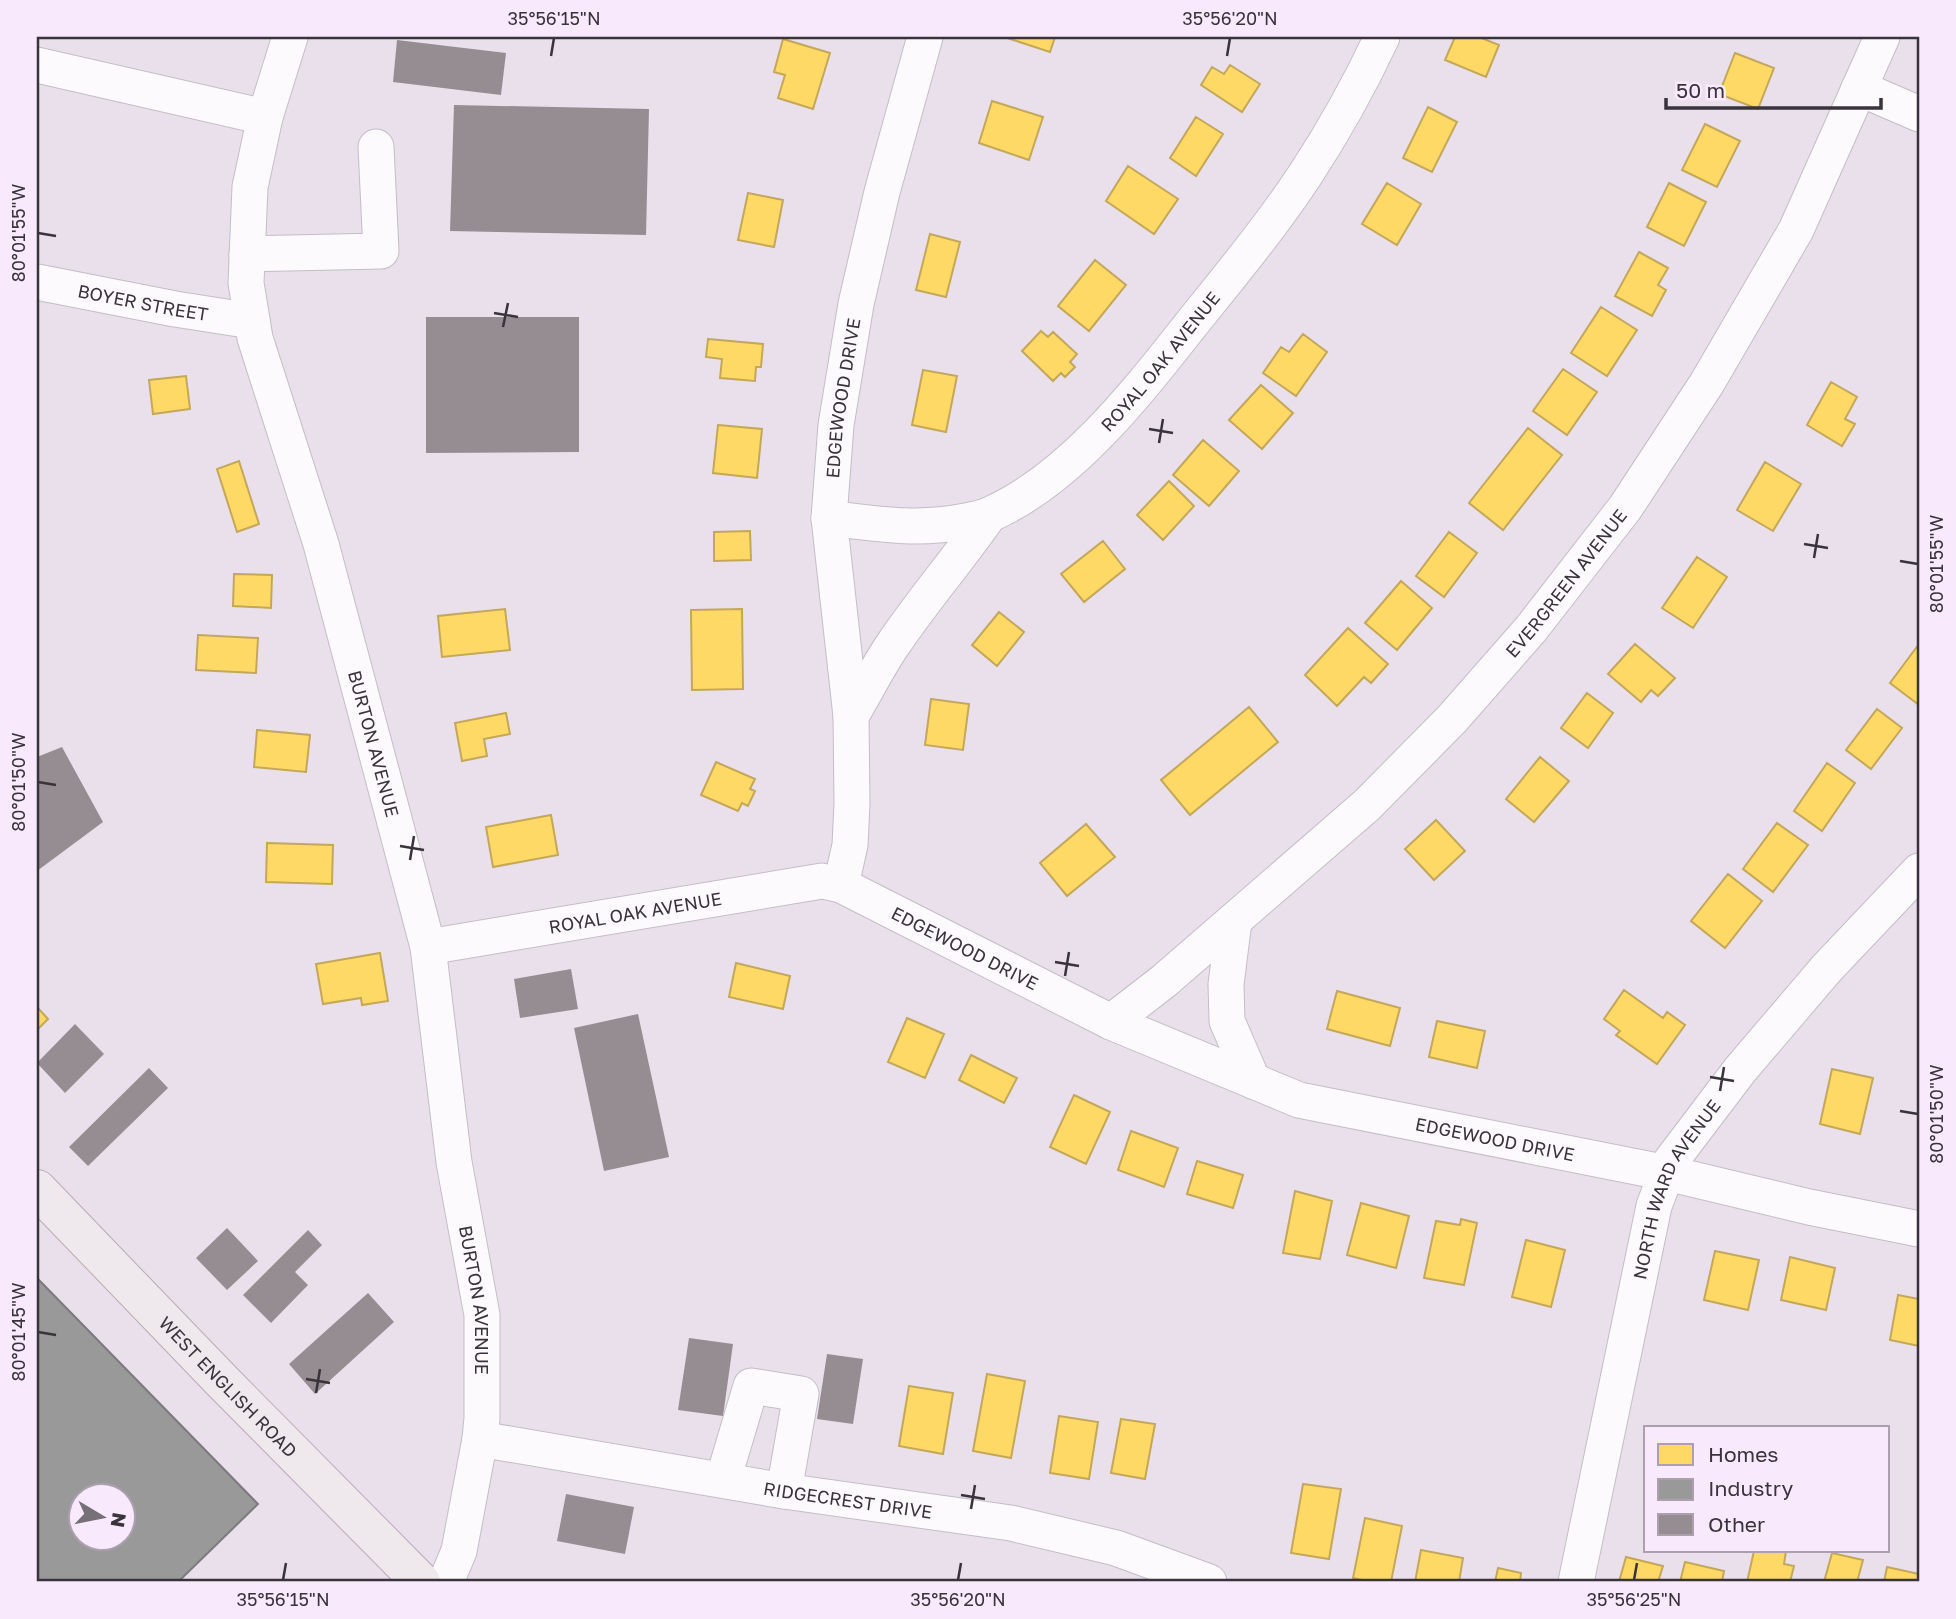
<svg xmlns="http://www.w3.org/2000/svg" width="1956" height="1619" font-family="'Golos Text',sans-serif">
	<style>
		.homes { fill: #ffd966; stroke: #c4a759; stroke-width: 2 }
		.industry { fill: #999; stroke: #7c7a7d; stroke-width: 2; fill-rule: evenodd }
		.building { fill: #958d92 }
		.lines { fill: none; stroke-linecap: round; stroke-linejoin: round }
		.minor-casing { stroke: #c4bdc6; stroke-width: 37 }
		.major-casing { stroke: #baabb4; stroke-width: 40 }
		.minor { stroke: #fcfafc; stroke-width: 35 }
		.major { stroke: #efe8ec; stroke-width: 38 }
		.ticks { fill: none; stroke: #39333b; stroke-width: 2.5 }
		.labels { text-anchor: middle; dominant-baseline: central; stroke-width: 7; stroke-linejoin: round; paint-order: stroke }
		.street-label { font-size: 18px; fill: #39333b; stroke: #f8e9fd }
		.neatline { fill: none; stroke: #39333b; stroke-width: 2.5 }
		.ticks-label { font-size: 18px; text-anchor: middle; fill: #39333b }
	</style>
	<rect width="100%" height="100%" fill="#e9e0ec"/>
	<path class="homes" d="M1004 37H1055L1050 52Z
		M1455 37H1479L1499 45 1486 77 1445 60Z
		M783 39 830 53 813 109 778 98 785 75 774 72Z
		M1735 53 1774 68 1758 109 1719 94Z
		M1230 65 1260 84 1242 112 1201 85 1212 67 1224 74Z
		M992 101 1043 117 1029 160 979 143Z
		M1428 107 1457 122 1432 172 1403 158Z
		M1196 117 1223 134 1196 176 1170 158Z
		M1705 124 1740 141 1717 187 1682 170Z
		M1128 166 1178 199 1154 234 1106 201Z
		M1387 183 1421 204 1397 245 1362 224Z
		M1669 183 1706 202 1684 246 1647 227Z
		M748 193 783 200 774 247 738 240Z
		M930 234 960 242 946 297 916 290Z
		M1639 252 1668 268 1658 285 1666 290 1652 316 1615 296Z
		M1095 260 1126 285 1089 331 1058 306Z
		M1601 307 1637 330 1607 376 1571 353Z
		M1041 331 1048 337 1053 332 1077 354 1070 362 1075 367 1065 377 1061 373 1053 381 1022 351Z
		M1303 334 1327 352 1296 396 1263 373 1281 347 1289 352Z
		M708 339 763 344 761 367H756L755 381 720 378 722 359 706 357Z
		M1563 369 1597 392 1567 435 1533 411Z
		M923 370 957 376 946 432 912 425Z
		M186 376 190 409 153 414 149 380Z
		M1831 382 1857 397 1845 419 1855 424 1842 446 1807 425Z
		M1261 385 1293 413 1262 449 1229 420Z
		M718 425 762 429 757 478 713 473Z
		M1528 428 1562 455 1503 530 1469 503Z
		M1203 440 1239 471 1209 506 1173 475Z
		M239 461 259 524 237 532 217 469Z
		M1765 462 1801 484 1773 531 1737 510Z
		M1169 481 1194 506 1163 540 1137 515Z
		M750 531 751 560 714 561V532Z
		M1449 532 1477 553 1444 597 1416 576Z
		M1103 541 1125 569 1084 602 1061 574Z
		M1697 557 1727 577 1693 628 1662 608Z
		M234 574 272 575 271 608 233 606Z
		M1401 581 1432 608 1397 650 1365 623Z
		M505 609 510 650 442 657 438 616Z
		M742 609 743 689 692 690 691 610Z
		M999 612 1024 632 997 666 972 645Z
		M1348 628 1388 664 1371 683 1364 677 1337 706 1305 675Z
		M198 635 258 638 256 673 196 670Z
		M1635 644 1675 678 1658 696 1651 690 1641 702 1608 674Z
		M1919 644V705L1890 683Z
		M1587 693 1613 713 1588 748 1561 728Z
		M931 699 969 704 963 750 925 745Z
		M1249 707 1278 742 1190 815 1161 780Z
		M1877 709 1902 728 1871 769 1846 750Z
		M506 713 510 734 484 739 487 756 462 761 455 723Z
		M257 730 310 735 306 772 254 767Z
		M1540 757 1569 781 1534 822 1506 799Z
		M716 762 755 779 750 789 755 791 748 806 742 803 738 811 701 795Z
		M1827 763 1855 783 1822 831 1794 811Z
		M551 815 558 855 493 867 486 827Z
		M1436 820 1465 851 1434 880 1405 849Z
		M1777 823 1808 845 1773 892 1743 869Z
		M1086 824 1115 857 1067 896 1040 863Z
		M267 843 333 845 332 884 266 882Z
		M1728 874 1762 901 1725 948 1691 921Z
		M380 953 388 1001 362 1005 361 998 323 1004 316 964Z
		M736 963 790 976 783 1009 729 997Z
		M1624 990 1663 1018 1667 1012 1685 1025 1657 1064 1616 1035 1620 1031 1604 1019Z
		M1337 991 1400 1008 1390 1046 1327 1029Z
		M37 1007 48 1019 37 1030Z
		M907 1018 944 1034 925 1078 888 1062Z
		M1437 1021 1485 1031 1477 1068 1429 1057Z
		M971 1055 1017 1078 1004 1103 959 1080Z
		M1832 1069 1873 1078 1860 1134 1820 1124Z
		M1074 1095 1110 1112 1086 1164 1050 1147Z
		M1131 1131 1178 1148 1164 1187 1118 1170Z
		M1197 1161 1243 1175 1233 1208 1187 1194Z
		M1295 1191 1332 1201 1320 1259 1283 1253Z
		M1361 1203 1409 1216 1396 1268 1347 1255Z
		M1461 1219 1477 1223 1464 1285 1424 1278 1436 1221 1460 1225Z
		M1526 1240 1565 1250 1551 1307 1512 1297Z
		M1715 1251 1759 1260 1748 1310 1704 1300Z
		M1790 1257 1835 1268 1826 1310 1781 1300Z
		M1898 1295 1919 1299V1346L1890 1340Z
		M987 1374 1025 1381 1011 1458 973 1451Z
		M909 1386 953 1393 943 1454 899 1446Z
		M1059 1416 1098 1422 1089 1479 1050 1473Z
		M1121 1419 1155 1424 1145 1479 1111 1473Z
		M1303 1484 1341 1489 1329 1559 1291 1553Z
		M1365 1518 1402 1526 1391 1582H1371L1353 1578Z
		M1421 1550 1463 1558 1459 1582H1415Z
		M1754 1551H1786L1784 1564 1794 1566 1790 1582H1747Z
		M1832 1553 1863 1560 1857 1582H1824Z
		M1626 1557 1663 1566 1658 1582H1619Z
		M1685 1562 1724 1571 1722 1582H1680Z
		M1887 1567 1919 1574 1917 1582H1884Z
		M1498 1568 1521 1573 1520 1582H1495Z"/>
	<path class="industry" d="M37 1278 258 1504 178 1582H37ZM80 1496H122V1538H80Z"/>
	<path class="building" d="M397 40 506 53 501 95 393 82Z
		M454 105 649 109 646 235 450 231Z
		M426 317H579V452L426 453Z
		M62 747 103 822 37 871V757Z
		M571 969 578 1009 520 1018 514 979Z
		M638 1014 669 1157 604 1171 574 1028Z
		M75 1024 104 1054 65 1093 37 1063Z
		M149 1068 168 1088 88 1166 69 1147Z
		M227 1228 258 1261 227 1290 196 1258Z
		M308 1230 322 1245 295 1272 308 1285 271 1323 243 1295Z
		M368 1293 394 1322 315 1394 289 1364Z
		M689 1338 733 1344 723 1416 678 1410Z
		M827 1354 863 1359 853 1424 817 1419Z
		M566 1494 634 1507 625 1554 557 1541Z"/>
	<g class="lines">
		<g class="minor-casing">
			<g id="minor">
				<path id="s1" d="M290 37 265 117 250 187 246 283 255 338 321 544 428 947 454 1162 482 1315V1418L480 1439 459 1551 446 1582"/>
				<path d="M37 65 265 117"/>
				<path d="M1859 88 1919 114"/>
				<path d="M247 254 381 251 376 147"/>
				<path id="s2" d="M37 282 175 309 252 321"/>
				<path id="s3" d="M829 518C878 524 917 531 966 521 974 519 984 518 991 514 1071 478 1136 394 1189 327 1229 277 1270 228 1305 175 1334 131 1360 84 1382 37"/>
				<path d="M851 716C865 693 877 668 892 646 922 601 958 560 989 515"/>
				<path id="s4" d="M841 885 850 845 852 804 851 716 829 518 836 425 856 304 882 192 925 37"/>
				<path d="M1234 921 1226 984 1227 1021 1253 1081"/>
				<path id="s5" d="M428 947 822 881 841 885 1111 1022 1299 1100 1667 1173 1809 1207 1919 1229"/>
				<path id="s6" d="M1111 1022 1164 981 1367 805 1452 719 1531 629 1625 508 1707 383 1796 230 1882 37"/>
				<path id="s7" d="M480 1439 784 1491 1011 1523 1116 1548 1209 1582"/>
				<path d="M723 1480 751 1386 801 1394 784 1491"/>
				<path id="s8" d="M1576 1582 1654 1206 1671 1161 1740 1070 1827 968 1919 871"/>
			</g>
		</g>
		<g class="major-casing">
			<g id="major">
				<path id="s9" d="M37 1189 222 1381 421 1582"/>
			</g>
		</g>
		<use href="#minor" class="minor"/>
		<use href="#major" class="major"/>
	</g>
	<path class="ticks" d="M551 56 554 38M1227 56 1230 38M38 233 56 236M494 313 518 317M503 327 508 303M1149 429 1173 433M1159 443 1163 419M1804 544 1828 548M1814 558 1818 534M1900 561 1918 564M38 782 56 785M400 846 424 850M410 860 414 836M1055 962 1079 966M1065 976 1069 952M1710 1077 1734 1081M1720 1091 1724 1067M1900 1111 1918 1114M38 1332 56 1335M306 1379 330 1383M316 1393 320 1369M961 1495 985 1499M971 1509 975 1485M283 1580 286 1563M958 1580 961 1563M1634 1580 1637 1563"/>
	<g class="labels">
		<g class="street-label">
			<text stroke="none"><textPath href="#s2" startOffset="108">BOYER STREET</textPath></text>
			<text stroke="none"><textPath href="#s3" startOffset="394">ROYAL OAK AVENUE</textPath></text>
			<text stroke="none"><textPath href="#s4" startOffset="490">EDGEWOOD DRIVE</textPath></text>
			<text stroke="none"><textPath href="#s6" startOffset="634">EVERGREEN AVENUE</textPath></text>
			<text stroke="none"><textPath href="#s1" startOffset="730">BURTON AVENUE</textPath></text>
			<text stroke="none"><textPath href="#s5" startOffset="210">ROYAL OAK AVENUE</textPath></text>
			<text stroke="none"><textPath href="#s5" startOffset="558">EDGEWOOD DRIVE</textPath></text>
			<text stroke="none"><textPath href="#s5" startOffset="1125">EDGEWOOD DRIVE</textPath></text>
			<text stroke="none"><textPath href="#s8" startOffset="408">NORTH WARD AVENUE</textPath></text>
			<text stroke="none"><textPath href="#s1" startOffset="1297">BURTON AVENUE</textPath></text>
			<text stroke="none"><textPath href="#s9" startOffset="275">WEST ENGLISH ROAD</textPath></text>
			<text stroke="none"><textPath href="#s7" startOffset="373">RIDGECREST DRIVE</textPath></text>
		</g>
	</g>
	<rect width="1956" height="1619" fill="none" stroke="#f8e9fd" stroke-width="77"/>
	<rect x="1644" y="1426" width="245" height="126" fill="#f8e9fd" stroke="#aca0af" stroke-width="2"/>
	<rect x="1658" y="1444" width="35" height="21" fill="#ffd966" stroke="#aca0af" stroke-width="2"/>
	<text x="1708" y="1462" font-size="21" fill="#39333b">Homes</text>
	<rect x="1658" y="1479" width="35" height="21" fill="#999999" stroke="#aca0af" stroke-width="2"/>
	<text x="1708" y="1496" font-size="21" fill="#39333b">Industry</text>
	<rect x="1658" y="1514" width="35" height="21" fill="#958d92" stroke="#aca0af" stroke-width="2"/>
	<text x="1708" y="1532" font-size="21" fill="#39333b">Other</text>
	<g transform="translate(102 1517) rotate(100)"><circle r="33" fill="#f8e9fd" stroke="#aca0af" stroke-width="2"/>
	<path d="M0-5L12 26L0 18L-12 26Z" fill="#777079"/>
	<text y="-10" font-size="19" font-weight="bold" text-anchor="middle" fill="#39333b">N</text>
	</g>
	<path d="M1666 98v10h215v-10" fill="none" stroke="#39333b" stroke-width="3.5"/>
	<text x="1676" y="98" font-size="21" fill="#39333b" stroke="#f8e9fd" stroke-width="5" paint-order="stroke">50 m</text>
	<rect x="38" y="38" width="1880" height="1542" class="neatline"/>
	<g class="ticks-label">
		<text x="554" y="25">35°56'15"N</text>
		<text x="1230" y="25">35°56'20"N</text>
		<text transform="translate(19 233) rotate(-90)" y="6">80°01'55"W</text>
		<text transform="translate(1937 564) rotate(-90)" y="6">80°01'55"W</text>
		<text transform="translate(19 782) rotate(-90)" y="6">80°01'50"W</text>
		<text transform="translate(1937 1114) rotate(-90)" y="6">80°01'50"W</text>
		<text transform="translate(19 1332) rotate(-90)" y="6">80°01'45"W</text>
		<text x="283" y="1606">35°56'15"N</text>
		<text x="958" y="1606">35°56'20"N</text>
		<text x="1634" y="1606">35°56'25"N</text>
	</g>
</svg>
